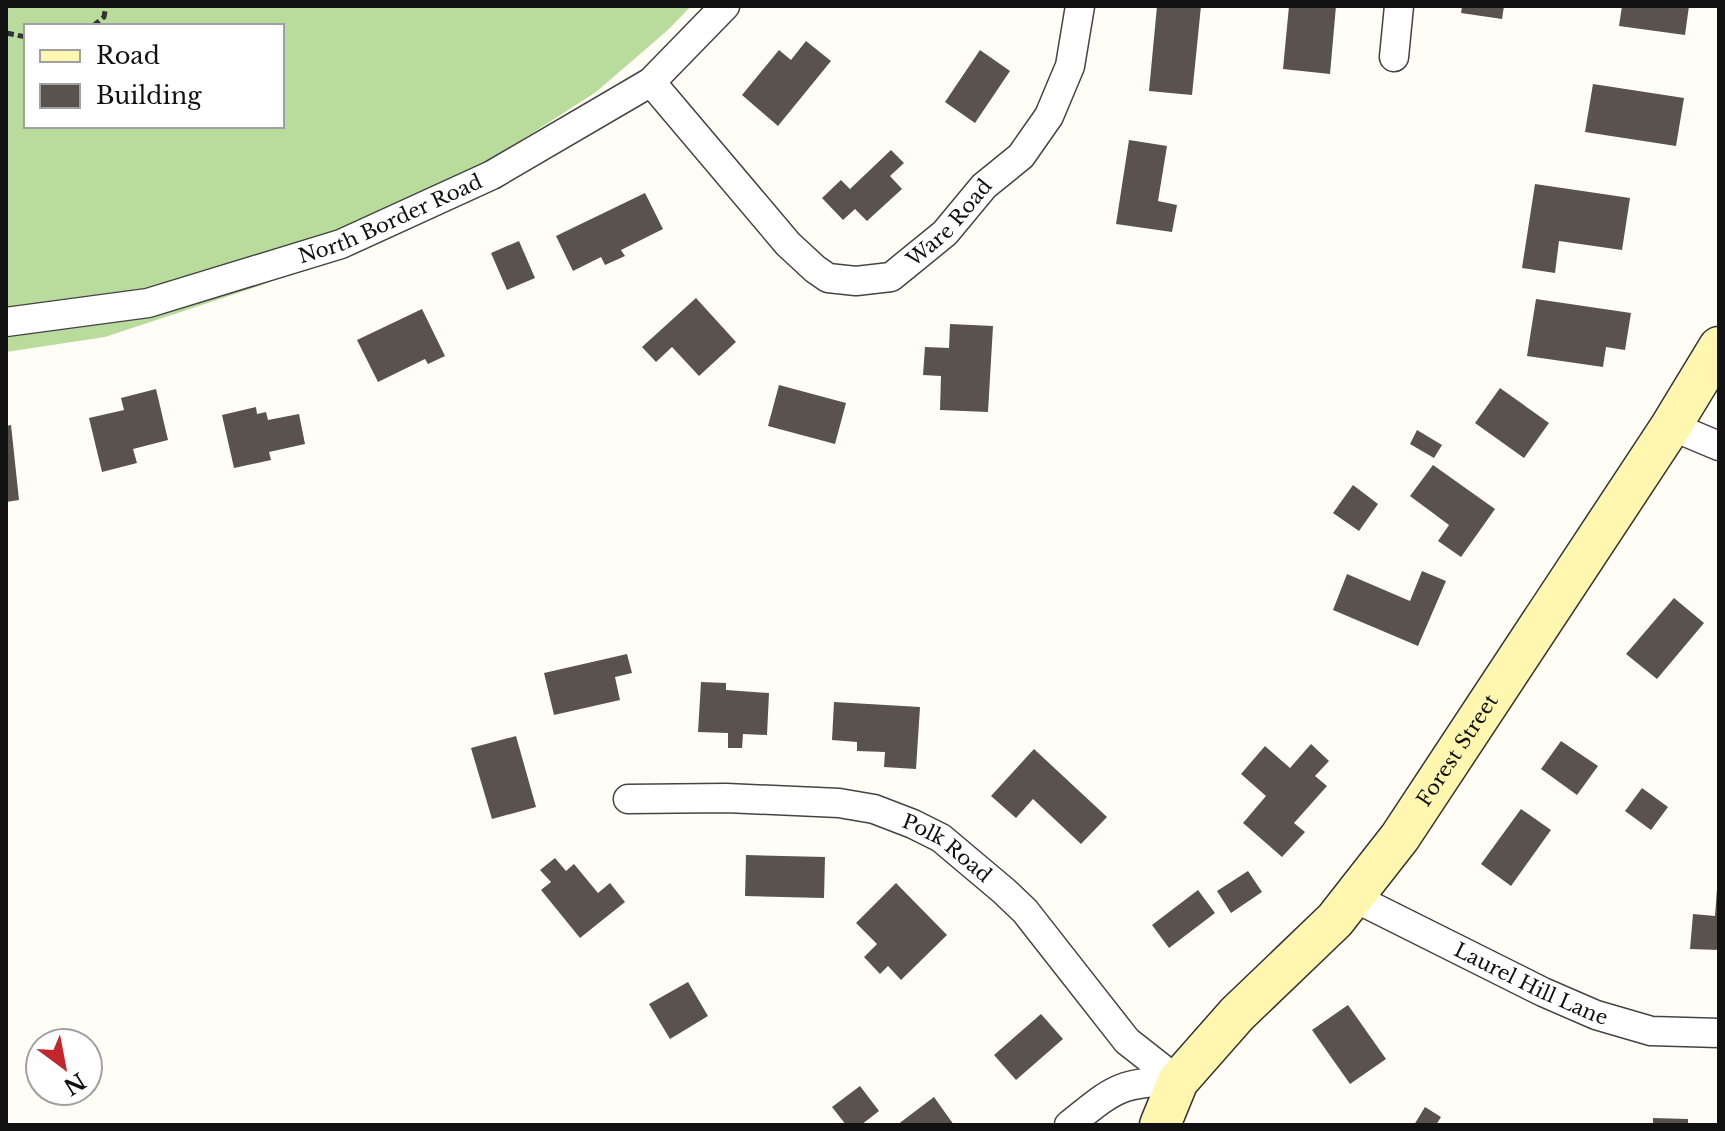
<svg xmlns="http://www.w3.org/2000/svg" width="1725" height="1131" font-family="'Libre Baskerville',serif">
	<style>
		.forest { fill: #b9dc9c; fill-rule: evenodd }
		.building { fill: #5a524d }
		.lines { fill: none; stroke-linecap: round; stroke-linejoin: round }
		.street-casing { stroke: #444; stroke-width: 31 }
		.secondary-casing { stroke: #333; stroke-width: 43 }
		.path { stroke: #333; stroke-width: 5; stroke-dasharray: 8 4; stroke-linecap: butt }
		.street { stroke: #fff; stroke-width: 28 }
		.secondary { stroke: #fff6b0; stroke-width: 40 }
		.labels { text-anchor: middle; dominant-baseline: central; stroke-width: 8; stroke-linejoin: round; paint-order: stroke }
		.street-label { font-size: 20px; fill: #111; stroke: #fff }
	</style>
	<rect width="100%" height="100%" fill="#fffdf5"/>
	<path class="forest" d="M6 6H691L669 29 596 92 387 227 262 285 105 337 6 352ZM26 26H282V126H26Z"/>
	<path class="building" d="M1157 6H1201L1192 95 1149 91Z
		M1289 6H1336L1330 74 1283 69Z
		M1462 6H1504L1502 19 1461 13Z
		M1622 6H1689L1685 35 1619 26Z
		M806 41 831 61 778 126 742 95 779 50 791 60Z
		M980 50 1010 71 975 123 945 102Z
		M1593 84 1684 98 1676 146 1585 132Z
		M1129 140 1167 146 1158 201 1177 205 1172 232 1116 224Z
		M891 150 904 163 890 176 902 189 867 221 855 209 843 220 822 198 841 180 850 189Z
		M1535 184 1630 198 1622 250 1559 241 1555 273 1522 268Z
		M645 193 663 229 621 250 625 256 605 265 601 257 573 271 556 236Z
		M519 241 535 278 507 290 491 253Z
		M696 298 736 342 699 376 672 347 656 362 642 347Z
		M1536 299 1631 313 1625 350 1606 347 1603 367 1527 356Z
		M422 309 445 356 428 364 425 359 378 382 357 340Z
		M950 324 993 326 988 412 940 410 941 376 923 375 925 347 949 348Z
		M779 385 846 403 835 444 768 426Z
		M1500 388 1549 423 1524 458 1475 423Z
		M156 389 168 440 133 449 137 463 102 472 89 418 124 410 121 398Z
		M256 407 257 414 266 412 268 420 299 414 305 444 269 452 271 460 234 468 222 415Z
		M11 425 19 500 6 502V426Z
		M1417 430 1442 445 1434 458 1410 444Z
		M1433 465 1495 509 1461 557 1438 541 1449 525 1410 496Z
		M1353 485 1378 504 1359 531 1333 513Z
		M1422 571 1446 581 1418 646 1333 610 1347 574 1410 601Z
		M1674 598 1704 623 1657 679 1626 654Z
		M627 654 632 673 615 677 620 700 554 715 544 673Z
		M701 682 726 683V690L769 693 767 735 743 734 742 748H728V733L698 732Z
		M834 702 920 707 916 769 884 767 885 752 857 751V742L832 740Z
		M516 736 536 807 492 819 471 748Z
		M1561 741 1598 766 1577 795 1541 769Z
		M1311 744 1329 761 1315 776 1327 786 1294 823 1305 832 1282 857 1243 823 1266 796 1241 774 1265 746 1290 768Z
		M1034 749 1107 817 1081 844 1033 799 1016 818 991 796Z
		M1642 788 1668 807 1651 830 1625 811Z
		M1521 809 1551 830 1511 886 1481 864Z
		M746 855 825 857 824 898 745 896Z
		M555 858 566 871 574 864 598 893 610 883 625 902 580 938 541 890 551 882 540 870Z
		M1248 871 1262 892 1231 913 1217 891Z
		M896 883 947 935 901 980 888 966 880 974 864 957 877 944 856 923Z
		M1717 889H1719V950L1690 949 1693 914 1715 916Z
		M1198 890 1215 913 1169 948 1152 925Z
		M688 982 708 1016 670 1039 649 1004Z
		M1348 1005 1386 1059 1350 1084 1312 1030Z
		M1041 1014 1063 1039 1016 1080 994 1055Z
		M860 1086 879 1111 861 1125H846L832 1107Z
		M934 1097 954 1125H897Z
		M1425 1107 1441 1117 1436 1125H1414Z
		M1653 1118 1688 1119V1125H1653Z"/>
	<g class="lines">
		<g class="street-casing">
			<g id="street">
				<path d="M1394 57 1399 6"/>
				<path id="s1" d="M651 82 788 244 815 269 828 278 856 281 891 277 945 233 984 186 1021 156 1049 116 1070 66 1080 6"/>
				<path id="s2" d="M6 322 148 303 341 244 492 175 651 82 725 6"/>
				<path d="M1671 426 1719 446"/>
				<path id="s3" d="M628 799 726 798 839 803 874 809 913 824 941 838 1004 891 1025 911 1127 1041 1178 1081"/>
				<path id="s4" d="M1355 898 1543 992 1596 1015 1651 1031 1719 1033"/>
				<path d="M1069 1125C1114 1089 1119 1082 1178 1081"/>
			</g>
		</g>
		<g class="secondary-casing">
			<g id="secondary">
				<path id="s5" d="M1160 1125 1178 1081 1237 1014 1335 920 1400 837 1671 426 1719 347"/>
			</g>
		</g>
		<path class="path" d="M93 26 104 17 106 6
			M6 33 26 37"/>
		<use href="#street" class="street"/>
		<use href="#secondary" class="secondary"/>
	</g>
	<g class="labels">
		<g class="street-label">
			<text stroke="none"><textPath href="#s2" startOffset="400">North Border Road</textPath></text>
			<text stroke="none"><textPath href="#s1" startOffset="408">Ware Road</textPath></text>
			<text stroke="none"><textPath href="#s5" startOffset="482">Forest Street</textPath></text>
			<text stroke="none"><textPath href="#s3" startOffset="330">Polk Road</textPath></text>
			<text stroke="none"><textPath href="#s4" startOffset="196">Laurel Hill Lane</textPath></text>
		</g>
	</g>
	<rect width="1725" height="1131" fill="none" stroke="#111111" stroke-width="16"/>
	<rect x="24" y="24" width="260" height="104" fill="#ffffff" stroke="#a0a0a0" stroke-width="2"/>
	<rect x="40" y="50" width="40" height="12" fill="#fff6b0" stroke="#a0a0a0" stroke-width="2"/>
	<text x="96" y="64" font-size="24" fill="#111111">Road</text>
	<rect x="40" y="84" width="40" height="24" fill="#5a524d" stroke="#a0a0a0" stroke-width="2"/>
	<text x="96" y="104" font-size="24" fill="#111111">Building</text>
	<g transform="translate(64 1067) rotate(148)"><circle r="38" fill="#ffffff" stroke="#a0a0a0" stroke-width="2"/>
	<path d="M0-6L14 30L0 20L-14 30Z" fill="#c4262e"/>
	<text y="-12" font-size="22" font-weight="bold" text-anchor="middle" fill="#111111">N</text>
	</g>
</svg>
